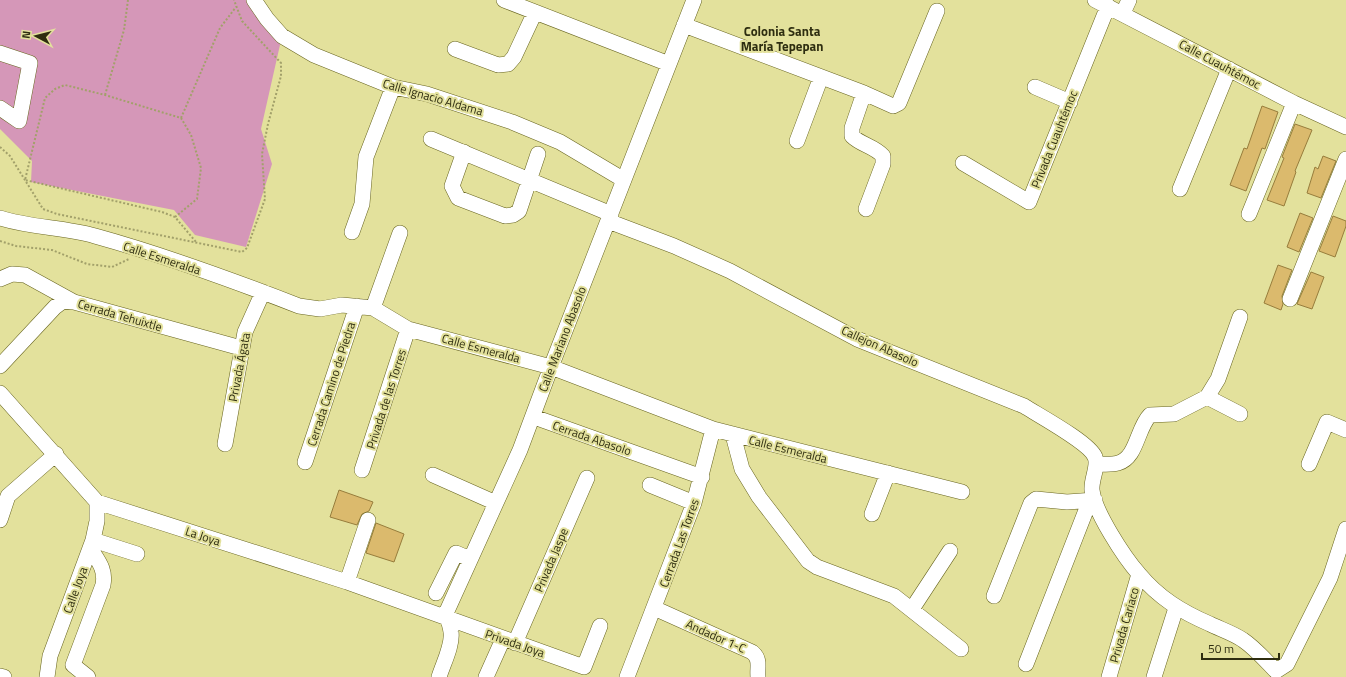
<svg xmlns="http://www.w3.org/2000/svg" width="1346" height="677" font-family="'Titillium Web',sans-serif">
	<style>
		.green { fill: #d597b8 }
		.building { fill: #dbba6d; stroke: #977d3c }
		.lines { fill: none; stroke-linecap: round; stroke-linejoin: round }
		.minor-casing { stroke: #686520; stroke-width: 16 }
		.path { stroke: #a2a06a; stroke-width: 2; stroke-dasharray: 2 2; stroke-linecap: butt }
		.minor { stroke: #fff; stroke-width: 15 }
		.labels { text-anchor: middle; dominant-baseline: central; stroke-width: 4; stroke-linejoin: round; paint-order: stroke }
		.street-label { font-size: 12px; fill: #2e2d10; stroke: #e3e19c }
		.neighbourhood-label { font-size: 13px; font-weight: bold; fill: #2e2d10; stroke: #e3e19c }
	</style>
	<rect width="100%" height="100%" fill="#e3e19c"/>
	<path class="green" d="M0 0H254L282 36 261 129 272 164 246 247 195 235 174 210 31 182 32 161 0 129Z"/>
	<path class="building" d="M1262 106 1278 112 1265 149 1262 148 1246 191 1230 185 1244 148 1247 149Z
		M1295 124 1312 130 1295 171 1296 172 1284 206 1267 200 1284 158 1282 157Z
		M1323 156 1336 161 1321 198 1307 193 1315 167 1318 169Z
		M1300 213 1313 218 1299 252 1287 247Z
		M1333 216 1346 221V226L1335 257 1319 251Z
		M1278 265 1292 270 1282 296 1283 304 1281 310 1264 303Z
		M1311 272 1324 277 1312 309 1297 304Z
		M339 490 373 502 369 511 362 514 357 525 330 517Z
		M376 523 404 534 394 562 366 553Z"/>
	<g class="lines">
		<g class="minor-casing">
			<path id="minor" d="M254 0 267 19 282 36 314 55 393 87 427 94 512 122 560 142 624 180
				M504 0 669 64
				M1095 0 1294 103 1346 127
				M1123 13 1129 0
				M684 25 864 93 852 128V136C861 145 874 146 883 156V164L866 209
				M455 49 498 65 508 64 514 57 535 12
				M0 53 30 63 19 121 0 108
				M1035 87 1070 102
				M864 93 893 106 899 103 937 11
				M431 139 611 214
				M797 141 821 77
				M464 152 452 186 458 198 505 216 513 215 519 211 538 154
				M963 163 1029 202 1108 6
				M1180 189 1229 69
				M1249 214 1294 103
				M0 218C31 228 64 227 95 236 164 255 232 280 299 306L320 309 342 305 373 308 408 329 551 367 713 429 962 492
				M608 221 674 246 730 271 857 339 1024 406C1038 415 1090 443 1095 457 1099 466 1091 479 1092 490 1094 511 1124 557 1139 574 1159 598 1182 612 1210 624 1220 629 1233 633 1243 640 1255 648 1266 661 1276 671
				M352 232 362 204 366 157 393 87
				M0 279 12 274 25 275 74 302
				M1290 299 1346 159
				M373 308 400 233
				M0 366 55 307 63 301 74 302 241 348
				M0 393 97 502 347 582 584 667 600 626
				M1207 397 1240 414
				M534 417 702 477
				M733 435 742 469 759 497 808 561 817 567 894 596 961 649
				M225 444 245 332 263 292
				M305 462 357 306
				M1096 464C1103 464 1112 465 1118 463 1137 458 1137 428 1150 415L1174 414 1207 397 1218 379 1240 317
				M1309 464 1327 422 1346 430
				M362 470 408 329
				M433 475 496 503
				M650 485 694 503
				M872 514 888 473
				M0 520 8 496 56 454
				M93 540 137 554
				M347 582 368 520
				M436 593 456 553 470 559
				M994 596 1031 503 1036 499 1067 502 1095 500
				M654 608 752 652C761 659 757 667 758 677
				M912 609 950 551
				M515 643 587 478
				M1026 664 1090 500
				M1276 671 1287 664 1330 578 1346 529
				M0 676 4 677
				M47 677 50 656 93 540 97 521V502
				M88 677 73 665 103 585C106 569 98 561 90 548
				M439 677C443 664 453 645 451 632 450 624 447 619 447 611L520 450 551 367 694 0
				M486 677 503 639
				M627 677 694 503 713 429
				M1109 677 1139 574
				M1154 677 1176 608"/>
		</g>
		<path class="path" d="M105 95 124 30 128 0
			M181 118 220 28 236 7
			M0 147 10 156 43 209 57 214 242 252 247 248 265 199 262 154 268 124 281 76V63L242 21 234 0
			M175 217 197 199 201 168 191 135 181 118 105 95 65 85 55 89 45 98 25 180 162 212 175 217 196 242
			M0 241 16 246 52 250 87 264 112 267 129 259"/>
		<use href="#minor" class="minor"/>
	</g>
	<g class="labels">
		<g class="street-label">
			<text transform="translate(1220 64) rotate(28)">Calle Cuauhtémoc</text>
			<text transform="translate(433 97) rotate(16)">Calle Ignacio Aldama</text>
			<text transform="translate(1054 139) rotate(-68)">Privada Cuauhtémoc</text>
			<text transform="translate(162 258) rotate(18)">Calle Esmeralda</text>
			<text transform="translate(120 315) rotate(16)">Cerrada Tehuixtle</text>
			<text transform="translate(562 339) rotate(-69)">Calle Mariano Abasolo</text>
			<text transform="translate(880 346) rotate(24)">Callejon Abasolo</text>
			<text transform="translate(481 348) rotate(15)">Calle Esmeralda</text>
			<text transform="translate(239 367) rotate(-79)">Privada Ágata</text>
			<text transform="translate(331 384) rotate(-72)">Cerrada Camino de Piedra</text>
			<text transform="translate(386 399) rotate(-72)">Privada de las Torres</text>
			<text transform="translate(592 438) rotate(19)">Cerrada Abasolo</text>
			<text transform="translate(788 449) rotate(14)">Calle Esmeralda</text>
			<text transform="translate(203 536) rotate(18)">La Joya</text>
			<text transform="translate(679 543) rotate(-70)">Cerrada Las Torres</text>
			<text transform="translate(551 560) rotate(-67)">Privada Jaspe</text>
			<text transform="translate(75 590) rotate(-70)">Calle Joya</text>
			<text transform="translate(1124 625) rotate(-74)">Privada Cariaco</text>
			<text transform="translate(716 636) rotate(24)">Andador 1-C</text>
			<text transform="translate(515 643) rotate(19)">Privada Joya</text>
		</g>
		<g class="neighbourhood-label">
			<text x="782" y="31">Colonia Santa<tspan x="782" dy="15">María Tepepan</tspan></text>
		</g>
	</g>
	<g transform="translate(36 36) rotate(277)" stroke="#e3e19c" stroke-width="3" paint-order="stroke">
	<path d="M0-3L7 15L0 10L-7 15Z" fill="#2e2d10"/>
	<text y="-6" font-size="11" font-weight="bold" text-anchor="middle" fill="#2e2d10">N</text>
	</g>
	<path d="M1202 653v6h77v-6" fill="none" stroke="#2e2d10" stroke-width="2"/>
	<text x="1208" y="653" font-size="12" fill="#2e2d10" stroke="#e3e19c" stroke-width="3" paint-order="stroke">50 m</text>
</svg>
